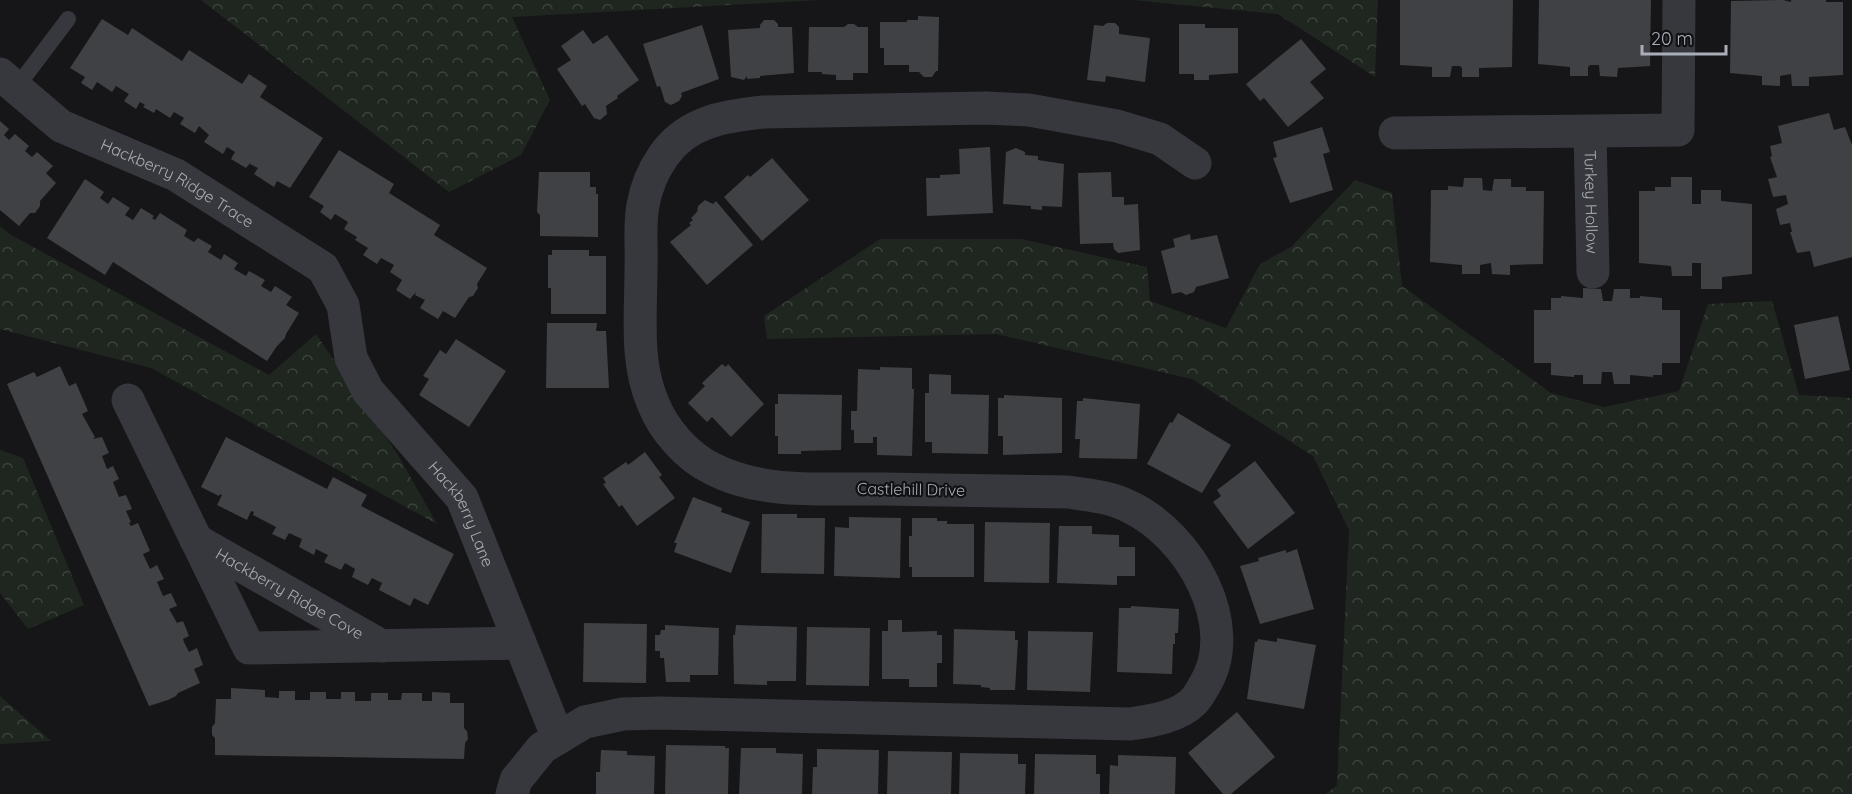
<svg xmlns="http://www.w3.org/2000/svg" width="1852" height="794" font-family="Quicksand,sans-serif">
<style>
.forest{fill:url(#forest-crowns)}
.building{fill:#404145}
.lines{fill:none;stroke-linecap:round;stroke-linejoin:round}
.service{stroke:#37383d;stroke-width:16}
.minor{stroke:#37383d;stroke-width:33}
.labels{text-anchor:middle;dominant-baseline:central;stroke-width:4.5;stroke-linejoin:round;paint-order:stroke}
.street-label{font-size:16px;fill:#a8adb8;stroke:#111113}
</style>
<defs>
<pattern id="forest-crowns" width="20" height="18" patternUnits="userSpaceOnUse" patternTransform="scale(1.5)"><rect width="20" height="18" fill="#1e261f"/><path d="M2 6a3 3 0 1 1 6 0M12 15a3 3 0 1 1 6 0" fill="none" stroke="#3c433d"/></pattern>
</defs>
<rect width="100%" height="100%" fill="#161618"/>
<path class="forest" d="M201 0H819L512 17 550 100 521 155 449 192Z
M1133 0H1378L1375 77 1278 14Z
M1355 180 1392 193 1402 286 1551 393 1604 407 1679 391 1708 304 1772 301 1799 395 1852 398V794H1326L1337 785 1349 530 1313 456 1192 379 996 334 767 339 764 316 880 239H1021L1147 267 1150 301 1226 328 1260 264 1291 247Z
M0 226 11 235 269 375 316 334 398 455 437 524 151 368 0 329Z
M0 450 23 458 84 605 28 629 0 593Z
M0 696 51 741 0 744Z"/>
<path class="building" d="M1400 0H1513L1512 67 1479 68V77H1462V68L1460 66H1452L1450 77H1432V67L1400 65Z
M1539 0H1651L1650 66 1618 68 1617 77 1600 76 1599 65H1590L1588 67V76H1570V67L1538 64Z
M1783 0 1791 2V0H1826V2H1843V75L1809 77V86H1792L1791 74 1780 76V86L1762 85V76L1730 73 1731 1Z
M918 16 939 17 938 71H936L932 77H924L919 72H909V65H884V48H880V22H907V20H918Z
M102 19 128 35 132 28 182 61 189 50 242 84 249 74 267 86 260 97 323 138 290 188 277 181 274 187 254 174 258 168 250 164 251 162 246 168 231 159 235 152 227 147 223 154 204 142 209 135 199 126 195 133 180 124 184 118 174 112 170 118 156 109 154 113 143 107 145 105 140 102 136 109 124 101 129 94 116 86 112 92 97 82 92 90 81 83 85 77 70 68Z
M764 20H774L778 24V27H792L794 73 760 76V78L747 79V76L744 80 731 77 728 30 760 28V25Z
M1107 23H1115L1119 27V34L1150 38 1145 82 1106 76 1105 82 1087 80 1094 25 1103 26Z
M848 24H854L858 27H868V73H853V80H836V75L822 74V72H808L809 27H844Z
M1179 24H1205V28H1238V73L1209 75V80H1194V74H1179Z
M702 25 719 79 681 93 682 96 679 101 671 105 665 102 660 86 657 87 643 44Z
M583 30 593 44 607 35 639 80 617 96 618 98 606 106 607 114 600 120 594 118 585 104 582 106 557 69 571 60 561 46Z
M1301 39 1326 69 1310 82 1324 98 1288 127 1264 98 1260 101 1246 84Z
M1829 113 1834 130 1845 127 1852 145V257L1814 267 1810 251 1797 253 1790 232H1792L1790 223 1780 225 1776 209 1788 204 1786 195 1773 197 1768 179 1777 177 1770 157 1772 156 1770 146 1782 143 1778 126Z
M0 121 9 129 4 135 9 140 15 134 29 146 25 151 32 157 37 152 53 166 46 173 56 183 40 201V206L35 213H30L19 226 0 210Z
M1322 127 1330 152 1323 154 1333 190 1290 203 1273 158 1277 157 1273 142Z
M990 147 993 213 927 216 926 178H940V175L960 174 959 149Z
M1016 148 1025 152V155L1038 156V160L1064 164 1062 207 1042 206V210L1031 209V206L1003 204 1006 152Z
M339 150 394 184 389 193 440 225 434 235 487 268 477 284 478 288 473 296 469 297 455 318 443 311 438 319 420 308 425 300 415 295 416 292 410 299 396 290 402 280 390 272 394 265 381 258 377 264 363 255 368 248 355 240 357 237 344 229 348 222 335 214 331 220 320 212 324 206 309 197Z
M772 158 809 200 762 241 724 197 748 175 750 177Z
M539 172H590V187H596V194H598V237L540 236V215L537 212Z
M1111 172 1112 197H1124V205L1138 204 1140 250 1118 253 1114 249 1113 243 1080 244 1078 173Z
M1671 177H1692V204H1701V190H1721V201L1752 204V274L1722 277V289H1701V263H1692V276H1672L1671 266 1639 263V191H1655V187H1671Z
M1464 178H1482L1483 190 1492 191 1494 179H1511V187H1526V191H1544L1543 264 1510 265V275L1492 274 1491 263 1480 265V274H1462V265L1430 262 1431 190H1448V186L1463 187Z
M85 179 104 192 100 198 108 204 113 197 130 208 125 215 133 220 141 208 154 216 152 218 155 220 160 213 187 230 184 236 194 242 198 238 212 246 208 252 221 260 224 254 238 263 234 269 246 276 249 271 265 280 261 286 271 292 275 286 292 297 286 305 299 313 286 334 285 338 277 346 267 361 113 262 105 275 47 238Z
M705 200 713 204 716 201 753 245 707 285 670 242 691 225 689 223 693 220 691 218 697 212 698 206Z
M1190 234 1191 240 1217 235 1229 278 1196 287 1194 292 1186 295 1181 292 1172 294 1161 251 1175 247 1173 239Z
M552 250H589V256H606V314H551V288H548V255H552Z
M1583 288 1601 289 1603 301H1612L1614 289H1630V298H1640V296L1662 298V310H1680V363H1662V375H1653V377L1630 375V384H1614L1612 372H1602L1601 384H1583V375H1574V377L1551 375V363H1534V310H1551V298H1561V296L1583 298Z
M1838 316 1850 370 1805 379 1794 325Z
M547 323H597L596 331H606L609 388H546Z
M456 339 506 371 469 427 419 395 429 379 423 376 440 350 446 354Z
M722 364 726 367 728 364 764 404 731 437 712 417 707 422 688 403 705 386 702 383Z
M60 366 69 386 76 383 88 411 82 414 95 437 93 439 102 437 109 453 102 456 107 469 113 466 119 479 113 482 119 497 126 495 132 509 126 511 131 522 129 523 131 526 138 523 150 551 143 554 150 569 157 565 164 579 157 582 163 596 171 593 177 606 169 609 177 623 183 621 189 636 183 639 184 642 189 652 197 648 203 665 194 669 200 683 178 693 176 696 168 700 149 706 7 384 34 372 37 377Z
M880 367 912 368V389H914L912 456 877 455V437H873V443H854V430H851V411H857L858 369 880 370Z
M929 374 951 375V394L989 395 988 454 932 453V442H925V393H929Z
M778 394 842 395 841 450 801 451V454H778V436H775V404H778Z
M1004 395 1062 398V453L1003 455V436H998V398H1004Z
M1083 398 1140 404 1137 459 1079 458 1080 439H1075L1077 401H1083Z
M1178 413 1231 445 1202 493 1147 464 1170 422 1172 423Z
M226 437 327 489 333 477 367 495 361 506 454 554 428 605 414 598 410 606 379 590 382 583 372 578 368 585 352 577 355 569 345 563 341 570 324 562 328 555 316 549 314 555 299 547 302 539 289 533 285 540 272 534 276 527 253 515 254 512 251 511 247 520 217 505 222 495 220 494 219 496 201 487Z
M645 452 662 475 659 477 675 498 637 526 622 505 619 507 603 484 606 483 603 478 626 462 628 465Z
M1255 461 1295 513 1248 549 1213 502 1221 496 1217 490Z
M693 497 722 508 721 512 750 522 731 573 674 552 677 543H674Z
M762 514H797V518H825L824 574 761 573Z
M849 517 901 518 900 578 834 576 835 527 849 528Z
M912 518H937V521H947V524H974V577H912V567H909V536H912Z
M985 522 1050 523 1049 583 984 582Z
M1059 526H1092V534L1119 535V547H1135V576H1117V585L1057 583Z
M1297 549 1314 609 1260 624 1240 566 1259 561 1258 558 1286 550V553Z
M1131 606 1179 609 1178 633H1175V644H1173L1172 674 1117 672 1119 608H1131Z
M888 620H902V632L937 631V635H942V663H937V687H909V679H882V631H888Z
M584 623 647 624 646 683 583 682Z
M665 625 719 628 718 675H690V682H666L664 658H660V651H655V635H660L661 630H665Z
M736 625 797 627 796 681H767V685L734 684 733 635H735Z
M807 627 870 628 869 686 806 685Z
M954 629 1015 631V640H1018L1015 690H990V688L981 687V685L953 684Z
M1028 631 1093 632 1090 692 1027 690Z
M1277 638 1316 645 1304 709 1247 699 1255 642H1257L1258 639 1277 642Z
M231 688 265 690V697L279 698V691H295V700H310V692H326V699H341V692H355V701H371V693H388V700H401L402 693H422V701H432V692L450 693V703H464V728L467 731 468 739 465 743 464 759 215 755V738L212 735V727L215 723 216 699H231Z
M1237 712 1275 757 1231 794H1223L1188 753Z
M666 745 725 746V748H729L728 794H665Z
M741 748H776V753L803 754 802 794H739Z
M817 749 879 750 878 794H812L813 767H817Z
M601 750 627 751V755L655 756 654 794H596V772H600Z
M888 751 952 752 951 794H887Z
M960 753 1018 754V764H1026L1025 794H959Z
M1035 754 1096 755V774H1100V794H1034Z
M1118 755 1176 757 1175 794H1109L1110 765 1118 766Z"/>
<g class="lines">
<path class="service" d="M16 88 68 19"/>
<g class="minor">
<path id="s1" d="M0 74 61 126 176 175 323 268 343 305 351 358 368 391 462 498 558 738"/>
<path id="s2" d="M1590 132 1593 272"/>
<path d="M1395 133 1678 130 1679 0"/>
<path d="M128 400 249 648 520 643"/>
<path id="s3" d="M196 540 382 646"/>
<path d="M512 794 516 780 542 748 585 722 623 714 660 713 1130 724C1151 721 1179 717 1194 701 1198 697 1201 691 1204 686 1242 625 1189 535 1130 507 1111 497 1089 495 1068 492 1006 491 944 490 882 489 827 488 763 495 713 469 687 457 663 429 653 403 635 362 641 313 641 269 642 248 639 225 643 205 646 188 654 169 664 155 688 121 726 116 764 112L986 108 1029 110 1117 126 1160 139 1195 163"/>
</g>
</g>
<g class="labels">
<g class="street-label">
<text stroke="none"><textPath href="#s1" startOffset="210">Hackberry Ridge Trace</textPath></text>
<text stroke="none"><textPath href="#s2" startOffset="70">Turkey Hollow</textPath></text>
<text transform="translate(911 489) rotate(1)">Castlehill Drive</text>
<text stroke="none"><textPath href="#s1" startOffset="668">Hackberry Lane</textPath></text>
<text stroke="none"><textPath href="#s3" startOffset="108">Hackberry Ridge Cove</textPath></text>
</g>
</g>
<path d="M1642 45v9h84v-9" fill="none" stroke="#a8adb8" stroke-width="3"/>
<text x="1651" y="45" font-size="18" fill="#a8adb8" stroke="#111113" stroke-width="4.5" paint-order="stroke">20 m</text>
</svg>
